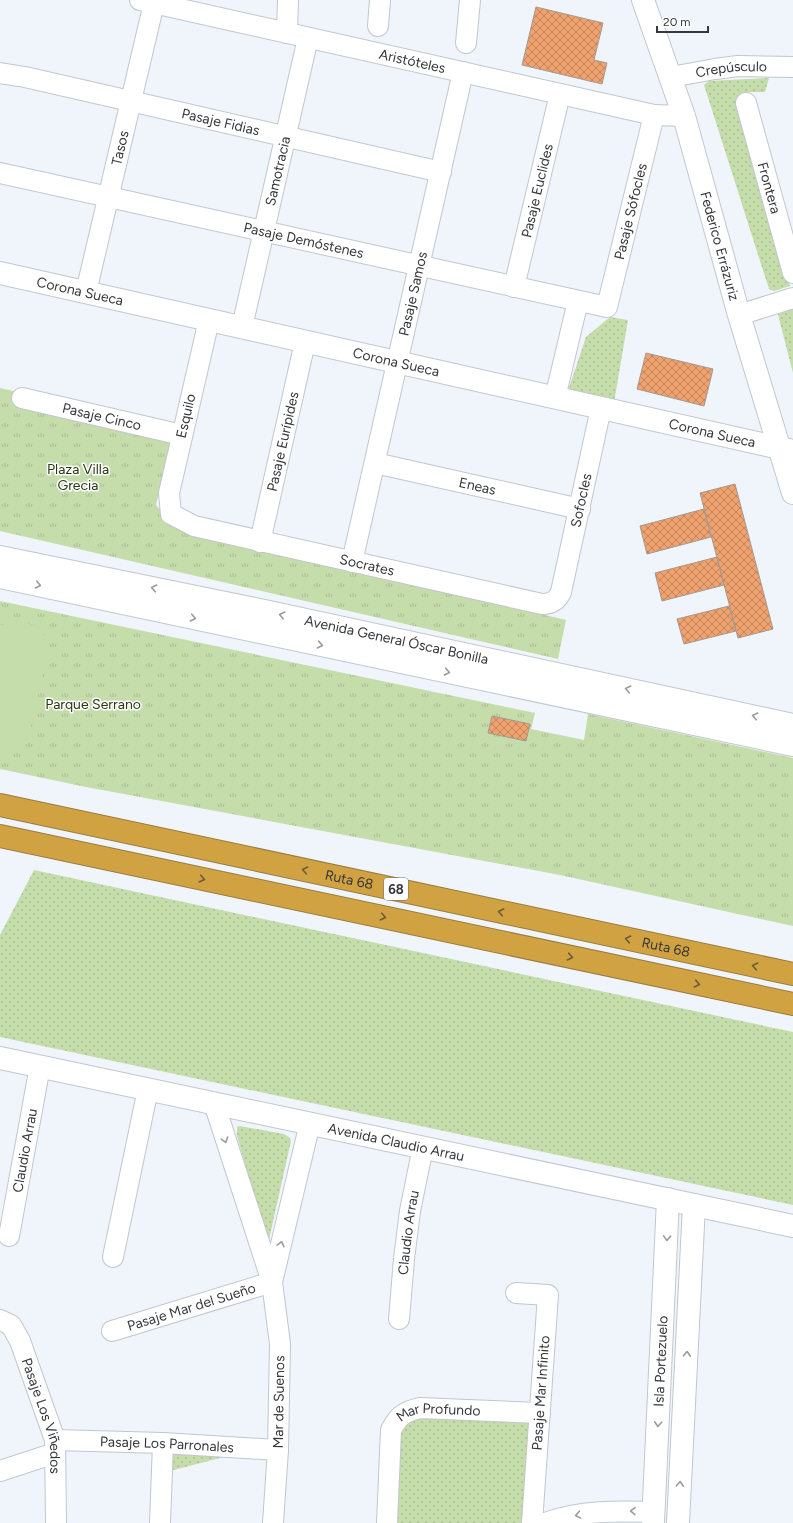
<svg xmlns="http://www.w3.org/2000/svg" width="793" height="1523" font-family="Figtree,sans-serif">
<style>
.grass{fill:url(#grass-dots)}
.park{fill:url(#park-tufts)}
.garden{fill:#c5dcab}
.building{fill:url(#building-cross-hatch);stroke:#a19a95}
.lines{fill:none;stroke-linecap:round;stroke-linejoin:round}
.minor-casing{stroke:#c1c7ce;stroke-width:22}
.tertiary-casing{stroke:#c1c7ce;stroke-width:24}
.secondary-casing{stroke:#c1c7ce;stroke-width:24}
.motorway-casing{stroke:#9a7d3f;stroke-width:24}
.minor{stroke:#fff;stroke-width:20}
.tertiary{stroke:#fff;stroke-width:22}
.secondary{stroke:#fff;stroke-width:22}
.motorway{stroke:#d1a241;stroke-width:22}
.oneway{stroke:#9a9b9c}
.oneway2{stroke:#6c5c3c}
.labels{text-anchor:middle;dominant-baseline:central;stroke-width:3;stroke-linejoin:round;paint-order:stroke}
.shield{fill:#fff;stroke:#727375;stroke-width:1}
.shield-label{font-size:13px;font-weight:bold;fill:#35373a}
.street-label{font-size:14px;fill:#35373a;stroke:#fff}
.park-label{font-size:14px;fill:#283614;stroke:#fff}
</style>
<defs>
<pattern id="grass-dots" width="8" height="8" patternUnits="userSpaceOnUse"><rect width="8" height="8" fill="#c5dcab"/><path d="M2 2h.1M6 6h.1" fill="none" stroke="#aabd94" stroke-width="1.8" stroke-linecap="round"/></pattern>
<pattern id="park-tufts" width="24" height="20" patternUnits="userSpaceOnUse"><rect width="24" height="20" fill="#c5dcab"/><path d="M3 7l-1-3M5 7V3M7 7l1-3M15 17l-1-3M17 17v-4M19 17l1-3" fill="none" stroke="#aabd94"/></pattern>
<pattern id="building-cross-hatch" width="8" height="8" patternUnits="userSpaceOnUse"><rect width="8" height="8" fill="#efa16e"/><path d="M0 0l8 8M0 8l8-8" fill="none" stroke="#c2845b"/></pattern>
</defs>
<rect width="100%" height="100%" fill="#f0f5fc"/>
<path class="grass" d="M769 78 765 92H747L741 97 790 286 774 291 769 289 704 85 709 81Z
M793 306V373L777 311Z
M610 317 628 320 614 403 568 391 586 337Z
M34 870 793 1032V1205L0 1037V935Z
M240 1126 284 1134 290 1138 291 1141 268 1244 237 1136V1127Z
M540 1413 532 1523H387L397 1419Z
M163 1443 255 1449 162 1473Z"/>
<path class="park" d="M0 388 174 428 156 505 176 528 566 620 558 659 0 531Z
M0 601 535 713 531 729 584 740 588 714 793 758V926L560 875 86 787 0 769Z"/>
<path class="garden" d="M16 621C38 624 47 630 48 653L29 734C21 741 11 750 0 747V626L7 622Z"/>
<path class="building" d="M536 7 603 23 594 60 607 63 602 84 522 65Z
M646 353 713 369 704 406 637 389Z
M735 484 773 629 738 638 700 493Z
M704 509 711 537 647 554 640 526Z
M717 557 724 585 662 601 655 573Z
M729 606 736 631 684 644 677 619Z
M492 716 530 724 526 741 488 733Z"/>
<g class="lines">
<defs>
<g id="minor">
<path id="s1" d="M140 0 654 115 684 116"/>
<path d="M378 26 380 0"/>
<path d="M287 33 288 0"/>
<path d="M466 43 470 0"/>
<path id="s2" d="M0 73 25 77 441 172"/>
<path id="s3" d="M671 77 715 69 738 66 793 67"/>
<path id="s4" d="M746 103 793 273"/>
<path id="s5" d="M0 173 607 307 654 115"/>
<path id="s6" d="M514 287 560 94"/>
<path id="s7" d="M86 292 154 3"/>
<path d="M739 315 793 298"/>
<path id="s8" d="M209 320 169 493 171 514 194 526 542 604C551 604 557 601 561 592L601 408"/>
<path id="s9" d="M242 327 308 38"/>
<path id="s10" d="M22 398 182 435"/>
<path d="M555 398 578 301"/>
<path id="s11" d="M375 463 580 509"/>
<path id="s12" d="M260 542 305 342"/>
<path id="s13" d="M352 562 463 72"/>
<path d="M214 1103 272 1282 280 1344 278 1450 273 1523"/>
<path id="s14" d="M9 1236 40 1066"/>
<path d="M113 1257 148 1089"/>
<path d="M272 1282 310 1123"/>
<path d="M516 1293 548 1295 532 1523"/>
<path id="s15" d="M399 1319 404 1259 410 1211 423 1147"/>
<path id="s16" d="M0 1320 11 1325 20 1341 55 1440 56 1523"/>
<path id="s17" d="M112 1331 272 1282"/>
<path id="s18" d="M55 1440 163 1443 278 1450"/>
<path d="M0 1471 55 1453"/>
<path d="M160 1523 163 1443"/>
<path id="s19" d="M387 1523 391 1430C399 1415 404 1412 420 1408L540 1413"/>
<path d="M545 1523C581 1510 617 1511 654 1512"/>
</g>
<g id="tertiary">
<path id="s20" d="M643 0 684 116 739 315 793 493"/>
<path id="s21" d="M0 273 793 451"/>
<path id="s22" d="M0 1058 793 1226"/>
<path id="s23" d="M653 1523 668 1199"/>
<path d="M678 1523 694 1205"/>
</g>
<g id="secondary">
<path id="s24" d="M0 557 250 608 793 725"/>
<path d="M0 577 793 745"/>
</g>
<g id="motorway">
<path id="s25" d="M0 805 793 974"/>
<path d="M0 836 793 1004"/>
</g>
</defs>
<use href="#minor" class="minor-casing"/>
<use href="#tertiary" class="tertiary-casing"/>
<use href="#secondary" class="secondary-casing"/>
<use href="#motorway" class="motorway-casing"/>
<use href="#minor" class="minor"/>
<use href="#tertiary" class="tertiary"/>
<use href="#secondary" class="secondary"/>
<use href="#motorway" class="motorway"/>
</g>
<defs><path id="oneway-chevron" d="M-2-3.5L2.5 0L-2 3.5" fill="none" stroke-width="1.6" stroke-linecap="round" stroke-linejoin="round"/></defs>
<g class="oneway">
<use href="#oneway-chevron" transform="translate(38 585) rotate(12)"/>
<use href="#oneway-chevron" transform="translate(154 588) rotate(-168)"/>
<use href="#oneway-chevron" transform="translate(282 615) rotate(-167)"/>
<use href="#oneway-chevron" transform="translate(193 618) rotate(12)"/>
<use href="#oneway-chevron" transform="translate(320 645) rotate(12)"/>
<use href="#oneway-chevron" transform="translate(447 672) rotate(12)"/>
<use href="#oneway-chevron" transform="translate(628 689) rotate(-168)"/>
<use href="#oneway-chevron" transform="translate(755 716) rotate(-168)"/>
<use href="#oneway-chevron" transform="translate(225 1140) rotate(72)"/>
<use href="#oneway-chevron" transform="translate(667 1238) rotate(92)"/>
<use href="#oneway-chevron" transform="translate(281 1244) rotate(-76)"/>
<use href="#oneway-chevron" transform="translate(687 1354) rotate(-87)"/>
<use href="#oneway-chevron" transform="translate(658 1424) rotate(93)"/>
<use href="#oneway-chevron" transform="translate(680 1484) rotate(-87)"/>
<use href="#oneway-chevron" transform="translate(633 1511) rotate(-178)"/>
<use href="#oneway-chevron" transform="translate(578 1515) rotate(170)"/>
</g>
<g class="oneway2">
<use href="#oneway-chevron" transform="translate(305 870) rotate(-168)"/>
<use href="#oneway-chevron" transform="translate(202 879) rotate(12)"/>
<use href="#oneway-chevron" transform="translate(501 912) rotate(-168)"/>
<use href="#oneway-chevron" transform="translate(383 917) rotate(12)"/>
<use href="#oneway-chevron" transform="translate(628 939) rotate(-168)"/>
<use href="#oneway-chevron" transform="translate(570 957) rotate(12)"/>
<use href="#oneway-chevron" transform="translate(755 966) rotate(-168)"/>
<use href="#oneway-chevron" transform="translate(697 984) rotate(12)"/>
</g>
<g class="labels">
<rect class="shield" x="384" y="878" width="24" height="22" rx="3"/>
<g class="shield-label">
<text x="396" y="889">68</text>
</g>
<g class="street-label">
<text stroke="none"><textPath href="#s1" startOffset="279">Aristóteles</textPath></text>
<text stroke="none"><textPath href="#s3" startOffset="61">Crepúsculo</textPath></text>
<text stroke="none"><textPath href="#s2" startOffset="226">Pasaje Fidias</textPath></text>
<text stroke="none"><textPath href="#s7" startOffset="148">Tasos</textPath></text>
<text stroke="none"><textPath href="#s9" startOffset="160">Samotracia</textPath></text>
<text stroke="none"><textPath href="#s4" startOffset="88">Frontera</textPath></text>
<text stroke="none"><textPath href="#s6" startOffset="99">Pasaje Euclides</textPath></text>
<text stroke="none"><textPath href="#s5" startOffset="720">Pasaje Sófocles</textPath></text>
<text stroke="none"><textPath href="#s5" startOffset="311">Pasaje Demóstenes</textPath></text>
<text stroke="none"><textPath href="#s20" startOffset="258">Federico Errázuriz</textPath></text>
<text stroke="none"><textPath href="#s21" startOffset="82">Corona Sueca</textPath></text>
<text stroke="none"><textPath href="#s13" startOffset="275">Pasaje Samos</textPath></text>
<text stroke="none"><textPath href="#s21" startOffset="406">Corona Sueca</textPath></text>
<text transform="translate(186 416) rotate(-77)">Esquilo</text>
<text stroke="none"><textPath href="#s10" startOffset="82">Pasaje Cinco</textPath></text>
<text stroke="none"><textPath href="#s21" startOffset="730">Corona Sueca</textPath></text>
<text stroke="none"><textPath href="#s12" startOffset="103">Pasaje Eurípides</textPath></text>
<text stroke="none"><textPath href="#s11" startOffset="105">Eneas</textPath></text>
<text stroke="none"><textPath href="#s8" startOffset="699">Sofocles</textPath></text>
<text stroke="none"><textPath href="#s8" startOffset="402">Socrates</textPath></text>
<text stroke="none"><textPath href="#s24" startOffset="405">Avenida General Óscar Bonilla</textPath></text>
<text stroke="none"><textPath href="#s25" startOffset="357">Ruta 68</textPath></text>
<text stroke="none"><textPath href="#s25" startOffset="681">Ruta 68</textPath></text>
<text stroke="none"><textPath href="#s22" startOffset="405">Avenida Claudio Arrau</textPath></text>
<text stroke="none"><textPath href="#s14" startOffset="87">Claudio Arrau</textPath></text>
<text stroke="none"><textPath href="#s15" startOffset="87">Claudio Arrau</textPath></text>
<text stroke="none"><textPath href="#s17" startOffset="83">Pasaje Mar del Sueño</textPath></text>
<text stroke="none"><textPath href="#s23" startOffset="162">Isla Portezuelo</textPath></text>
<text transform="translate(541 1393) rotate(-86)">Pasaje Mar Infinito</text>
<text transform="translate(279 1402) rotate(-89)">Mar de Suenos</text>
<text stroke="none"><textPath href="#s16" startOffset="109">Pasaje Los Viñedos</textPath></text>
<text stroke="none"><textPath href="#s19" startOffset="149">Mar Profundo</textPath></text>
<text stroke="none"><textPath href="#s18" startOffset="112">Pasaje Los Parronales</textPath></text>
</g>
<g class="park-label">
<text x="78" y="469">Plaza Villa<tspan x="78" dy="16">Grecia</tspan></text>
<text x="93" y="704">Parque Serrano</text>
</g>
</g>
<path d="M657 26v6h51v-6" fill="none" stroke="#35373a" stroke-width="2"/>
<text x="663" y="26" font-size="12" fill="#35373a" stroke="#ffffff" stroke-width="3" paint-order="stroke">20 m</text>
</svg>
